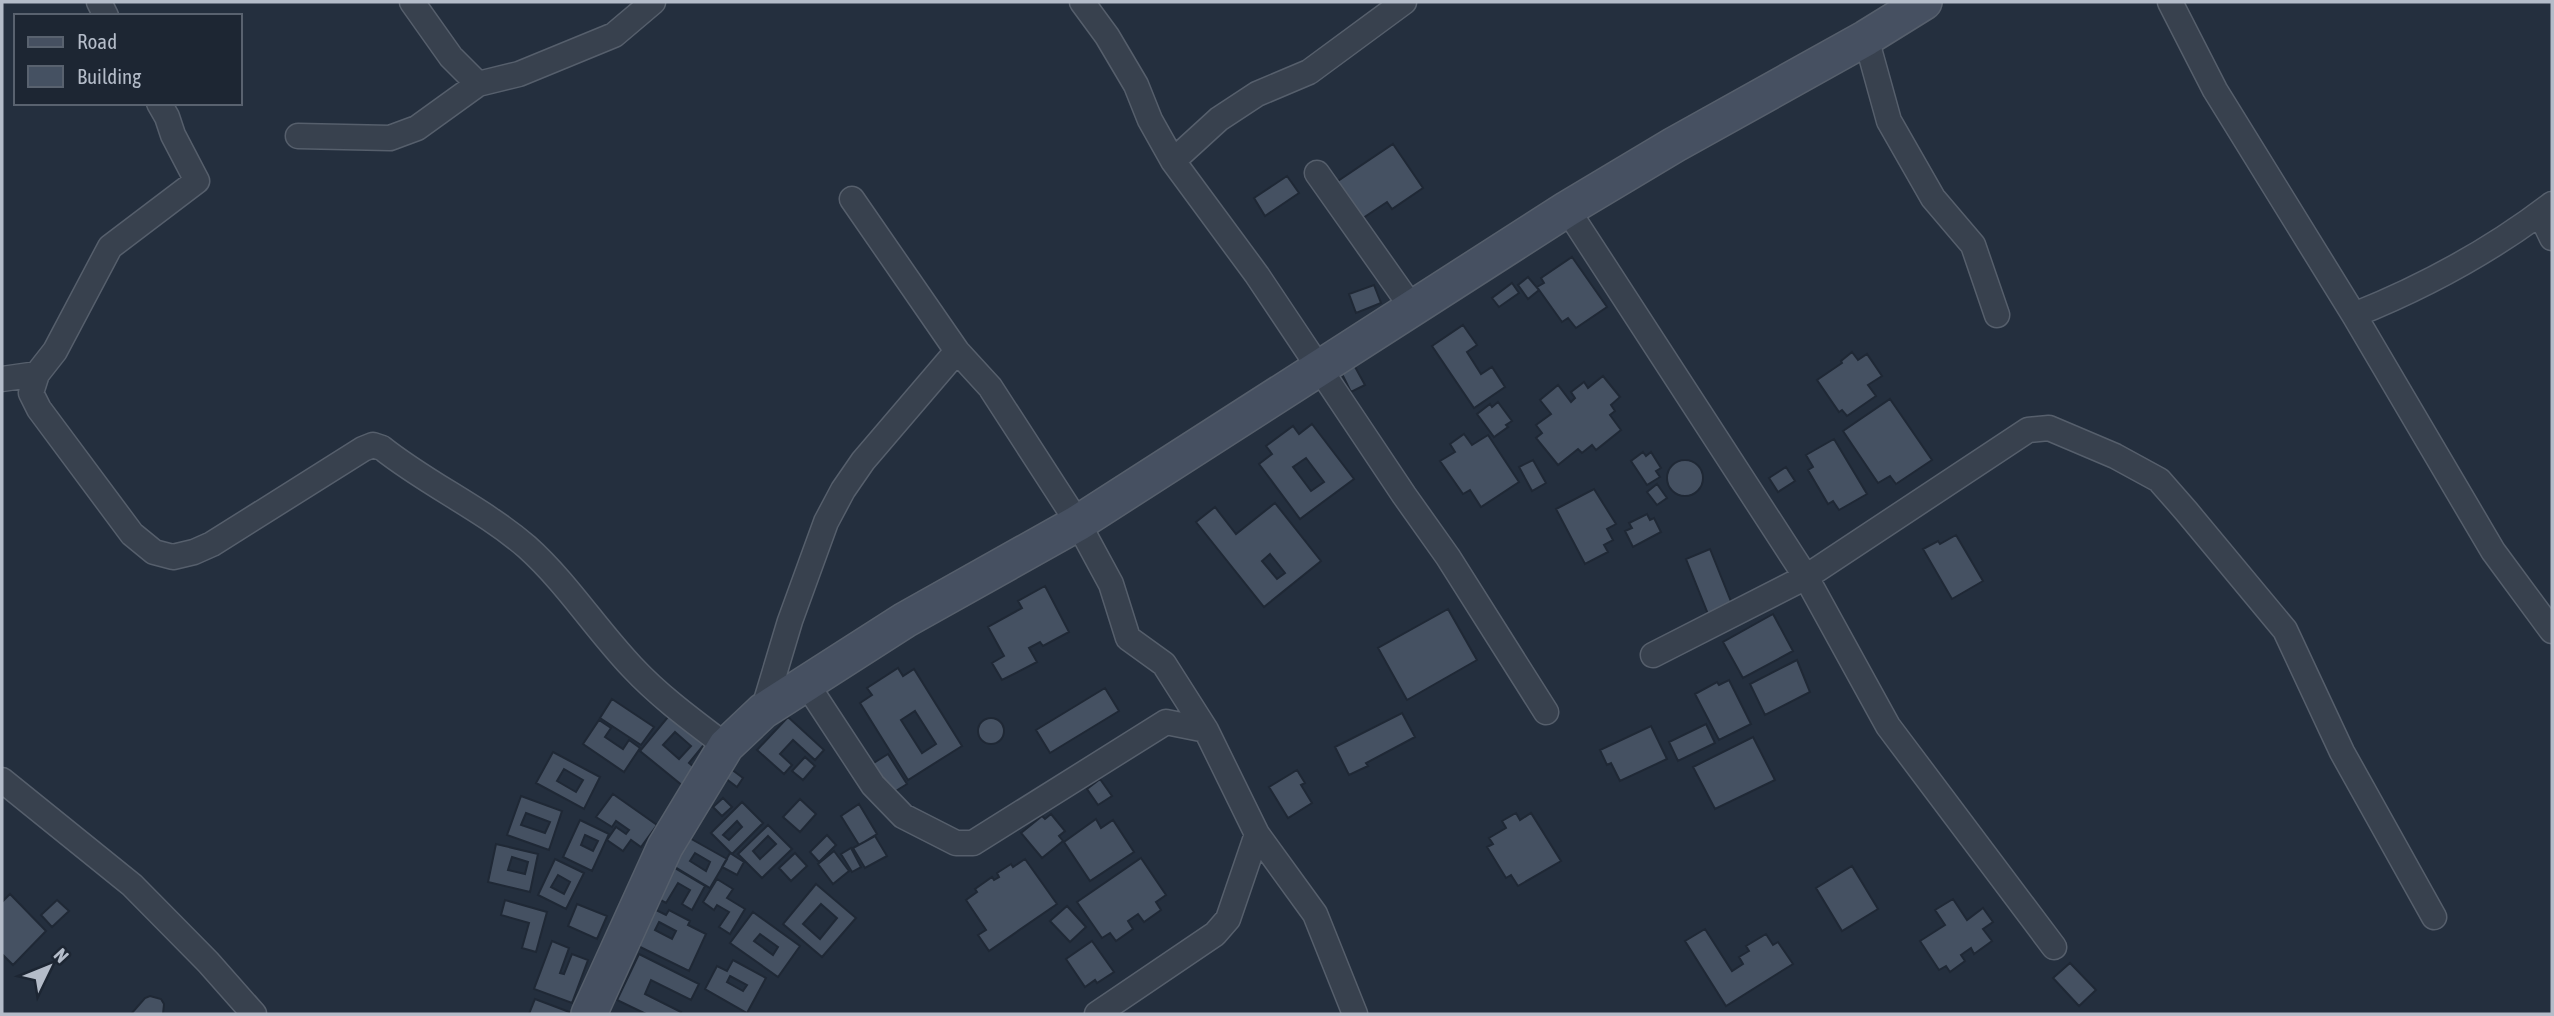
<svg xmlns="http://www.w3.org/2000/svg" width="2554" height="1016" font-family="'Asap Condensed',sans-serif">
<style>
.building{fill:#455162;stroke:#1f2835;stroke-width:2;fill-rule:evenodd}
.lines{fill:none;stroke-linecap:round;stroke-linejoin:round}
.street-casing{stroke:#565f6c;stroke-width:27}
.secondary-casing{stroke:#565f6c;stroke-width:38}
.street{stroke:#38414e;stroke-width:24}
.secondary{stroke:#465061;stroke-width:35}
</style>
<rect width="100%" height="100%" fill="#242f3e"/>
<path class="building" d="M1393 144 1423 188 1392 209 1387 202 1360 220 1335 183Z
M1287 176 1299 193 1265 216 1254 198Z
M1572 257 1607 307 1576 328 1568 318 1562 322 1537 287 1544 283 1541 278Z
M1528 277 1539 290 1528 299 1518 285Z
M1512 283 1519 293 1499 307 1492 298Z
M1374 285 1381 303 1356 313 1349 294Z
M1463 325 1477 345 1467 352 1481 374 1492 367 1505 387 1474 408 1432 346Z
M1852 352 1858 360 1867 354 1882 376 1868 385 1876 396 1847 416 1842 410 1839 412 1817 380 1842 363 1841 361Z
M1354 365 1365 385 1351 392 1341 372Z
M1603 376 1620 397 1611 405 1615 411 1610 415 1621 430 1596 450 1592 445 1582 453 1578 449 1558 465 1536 438 1542 433 1536 425 1551 414 1540 400 1558 385 1571 402 1575 398 1571 392 1584 382 1588 388Z
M1890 399 1932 460 1896 484 1890 476 1878 483 1843 431Z
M1498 402 1512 421 1506 425 1508 427 1494 437 1477 414 1490 404 1492 407Z
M1312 424 1354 479 1300 519 1259 464 1272 454 1266 446 1293 426 1299 434ZM1306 458 1324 482 1311 491 1293 467Z
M1464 434 1472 445 1488 435 1519 482 1481 507 1470 490 1463 494 1440 461 1455 452 1450 444Z
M1834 439 1867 494 1839 510 1833 501 1828 504 1808 470 1813 467 1806 455Z
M1643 452 1646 456 1651 452 1661 468 1656 471 1660 477 1647 485 1631 461Z
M1667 478a18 18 0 1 1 36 0a18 18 0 1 1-36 0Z
M1533 460 1546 483 1532 491 1519 467Z
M1786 467 1795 481 1778 492 1769 478Z
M1657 484 1667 498 1657 505 1647 492Z
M1594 489 1616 524 1607 529 1613 540 1604 545 1608 552 1585 564 1556 509Z
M1275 503 1321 561 1264 607 1196 522 1215 507 1236 534ZM1270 554 1285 573 1277 579 1262 561Z
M1647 514 1650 520 1654 518 1661 532 1633 547 1625 531 1632 528 1629 523Z
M1956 535 1983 581 1952 599 1923 549 1938 541 1940 544Z
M1710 549 1732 604 1708 614 1686 559Z
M1045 586 1069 632 1043 646 1040 642 1029 648 1037 662 1002 680 992 663 1004 656 988 627 1022 608 1018 601Z
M1448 609 1477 660 1407 700 1378 648Z
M1773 614 1793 651 1743 678 1723 642Z
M1797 660 1810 692 1765 715 1750 684Z
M898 668 903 676 914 669 962 746 908 780 860 703 872 695 867 688ZM915 711 936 744 922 753 901 720Z
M1729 680 1751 724 1719 740 1695 694 1717 682 1719 685Z
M1105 688 1119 711 1050 753 1036 730Z
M612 699 654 727 641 745 600 718Z
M672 712 707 741 689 763 696 769 683 786 640 751ZM675 732 691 746 679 759 663 745Z
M1402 713 1415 737 1366 763 1368 766 1349 775 1335 747Z
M788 717 824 750 815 760 793 740 780 754 792 765 784 774 757 750Z
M978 731a13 13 0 1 1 26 0a13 13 0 1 1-26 0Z
M599 720 611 728 605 737 623 749 629 740 640 748 624 772 583 744Z
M1706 724 1715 743 1678 761 1669 742Z
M1651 726 1667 759 1620 781 1611 763 1607 765 1600 750Z
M1753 737 1775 780 1715 809 1693 767Z
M553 752 600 777 584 809 536 783ZM564 769 583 780 576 792 557 781Z
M888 754 907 784 891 794 872 764Z
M805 757 815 766 803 780 792 771Z
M731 769 743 778 737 787 725 778Z
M1297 770 1305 783 1301 785 1312 803 1288 818 1269 787Z
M1100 779 1112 796 1098 805 1087 789Z
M613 794 657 825 641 847 631 840 623 851 607 840 616 827 626 834 629 830 616 821 612 827 596 817Z
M521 796 562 811 549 850 507 835ZM526 813 550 822 545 833 521 825Z
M723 798 732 807 722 816 713 807Z
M800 799 816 814 800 832 783 817Z
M742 802 763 823 732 854 711 833ZM737 821 742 827 729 840 723 835Z
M859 804 877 834 859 845 841 816Z
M1516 813 1520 820 1531 813 1561 861 1518 886 1511 875 1506 878 1487 847 1493 844 1489 838 1506 828 1502 821Z
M1051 814 1065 831 1059 836 1063 841 1042 858 1021 833 1042 816 1045 819Z
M1096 819 1101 828 1113 820 1134 852 1090 881 1064 842Z
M580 820 609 834 592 871 563 857ZM585 835 598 841 593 851 581 845Z
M768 825 792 849 762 878 738 854ZM768 836 776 844 760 859 753 851Z
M827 835 836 845 819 862 810 852Z
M686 836 727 859 710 888 670 864ZM695 853 710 862 706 871 690 861Z
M875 836 887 856 865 868 853 848Z
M496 844 538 854 530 892 488 882ZM512 857 528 862 525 874 508 870Z
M851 848 861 867 852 872 841 854Z
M834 851 849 871 833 884 818 864Z
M730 853 744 862 737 875 722 867Z
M795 853 807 866 791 881 779 868Z
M1141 858 1166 895 1156 902 1161 910 1144 922 1138 914 1128 921 1133 929 1116 941 1110 933 1102 938 1077 902Z
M555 859 584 873 566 909 538 895ZM558 875 570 882 564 894 551 887Z
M1025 859 1057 904 989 951 978 935 986 930 966 900 977 892 975 889 992 877 994 880 999 877 997 873 1011 864 1013 867Z
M1852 866 1878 909 1842 931 1816 888Z
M673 867 705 886 692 910 682 904 690 890 678 883 666 903 655 897Z
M717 879 733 889 727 898 745 909 730 934 719 927 729 912 717 905 714 910 703 902Z
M816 884 856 918 822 957 783 924ZM821 904 837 918 820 939 803 924Z
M10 894 46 931 13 965 2 954V902Z
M1953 899 1967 920 1983 908 1993 922 1983 929 1992 941 1974 954 1971 948 1961 955 1965 961 1950 972 1946 966 1939 970 1920 941 1945 925 1935 910Z
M57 900 69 911 52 927 41 915Z
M505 900 547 912 536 952 522 948 529 923 501 915Z
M577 904 607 916 597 939 568 926Z
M1067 906 1086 927 1070 942 1050 921Z
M652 908 666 915 669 910 690 921 688 925 706 934 689 971 634 944ZM659 922 676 931 672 939 655 930Z
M753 912 800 946 778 977 730 943ZM760 934 778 947 773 955 754 941Z
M1705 929 1732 971 1743 964 1739 957 1749 951 1746 946 1766 934 1773 945 1778 942 1793 964 1726 1006 1685 941Z
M552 941 569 948 560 973 564 974 572 954 588 960 572 1003 534 989Z
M1092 941 1114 972 1097 983 1095 980 1085 987 1066 959Z
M639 954 699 984 691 1000 651 980 645 994 681 1012 680 1014H646L617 1000Z
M733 960 766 978 747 1013 705 989 717 966 727 971ZM730 976 747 985 743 991 727 982Z
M2070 963 2096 990 2079 1006 2053 978Z
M150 996 161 999 164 1004 163 1014H131L145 998Z
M535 999 572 1013 571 1014H529Z"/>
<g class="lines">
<defs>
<path id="street" d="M99 2 106 16
M412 2 451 57 478 84
M1082 2 1107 36 1136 85 1150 120 1173 161 1257 275 1404 495 1448 557 1546 712
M2170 2 2215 90 2354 315 2493 551 2552 631
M1866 38 1889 121 1933 198 1973 245 1997 315
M159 103 167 117 173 135 197 181 110 247 55 351 37 374 31 393 39 409 132 534 154 552 173 557 194 552 212 544 363 449 373 445 382 448C427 484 483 509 527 547 567 583 595 628 632 667 660 697 693 721 726 746
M298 136 390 138 417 128 478 84 519 74 614 35 653 2
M1173 161 1219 119 1257 94 1309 72 1404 2
M1317 173 1413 309
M852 199 957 351 990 387 1078 523 1111 584 1128 638 1164 664 1206 730 1257 834 1315 914 1355 1014
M1567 209 1806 577 1888 726 2054 947
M2540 213 2552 238
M2354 315C2424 287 2492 250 2552 204
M2 379 37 374
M1653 655 1806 577 2028 430 2049 428 2115 456 2159 480 2187 512 2285 630 2342 752 2434 917
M806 683 873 785 903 816 956 843H973L1166 722 1206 730
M763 711 790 621 826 522 843 490 863 461 957 351
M2 780 132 885 208 962 254 1014
M1097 1014 1215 934 1228 919 1257 834"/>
<path id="secondary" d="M589 1014 665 847 726 746 763 711 905 620 1078 523 1567 209 1674 145 1866 38 1924 2"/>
</defs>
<use href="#street" class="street-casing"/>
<use href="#secondary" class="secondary-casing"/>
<use href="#street" class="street"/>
<use href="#secondary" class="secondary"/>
</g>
<rect width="2554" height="1016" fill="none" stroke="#b4bcc9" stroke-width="7"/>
<rect x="14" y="14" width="228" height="91" fill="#1d2633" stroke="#59626f" stroke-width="2"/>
<rect x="28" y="37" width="35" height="10" fill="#465061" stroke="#59626f" stroke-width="2"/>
<text x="77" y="49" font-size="21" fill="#b4bcc9">Road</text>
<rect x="28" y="66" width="35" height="21" fill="#455162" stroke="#59626f" stroke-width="2"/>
<text x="77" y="84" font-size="21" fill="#b4bcc9">Building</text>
<g transform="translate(49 967) rotate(47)" stroke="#1d2633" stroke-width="5" paint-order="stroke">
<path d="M0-5L12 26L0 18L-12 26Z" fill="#b4bcc9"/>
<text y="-10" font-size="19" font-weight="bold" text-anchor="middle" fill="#b4bcc9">N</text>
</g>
</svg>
